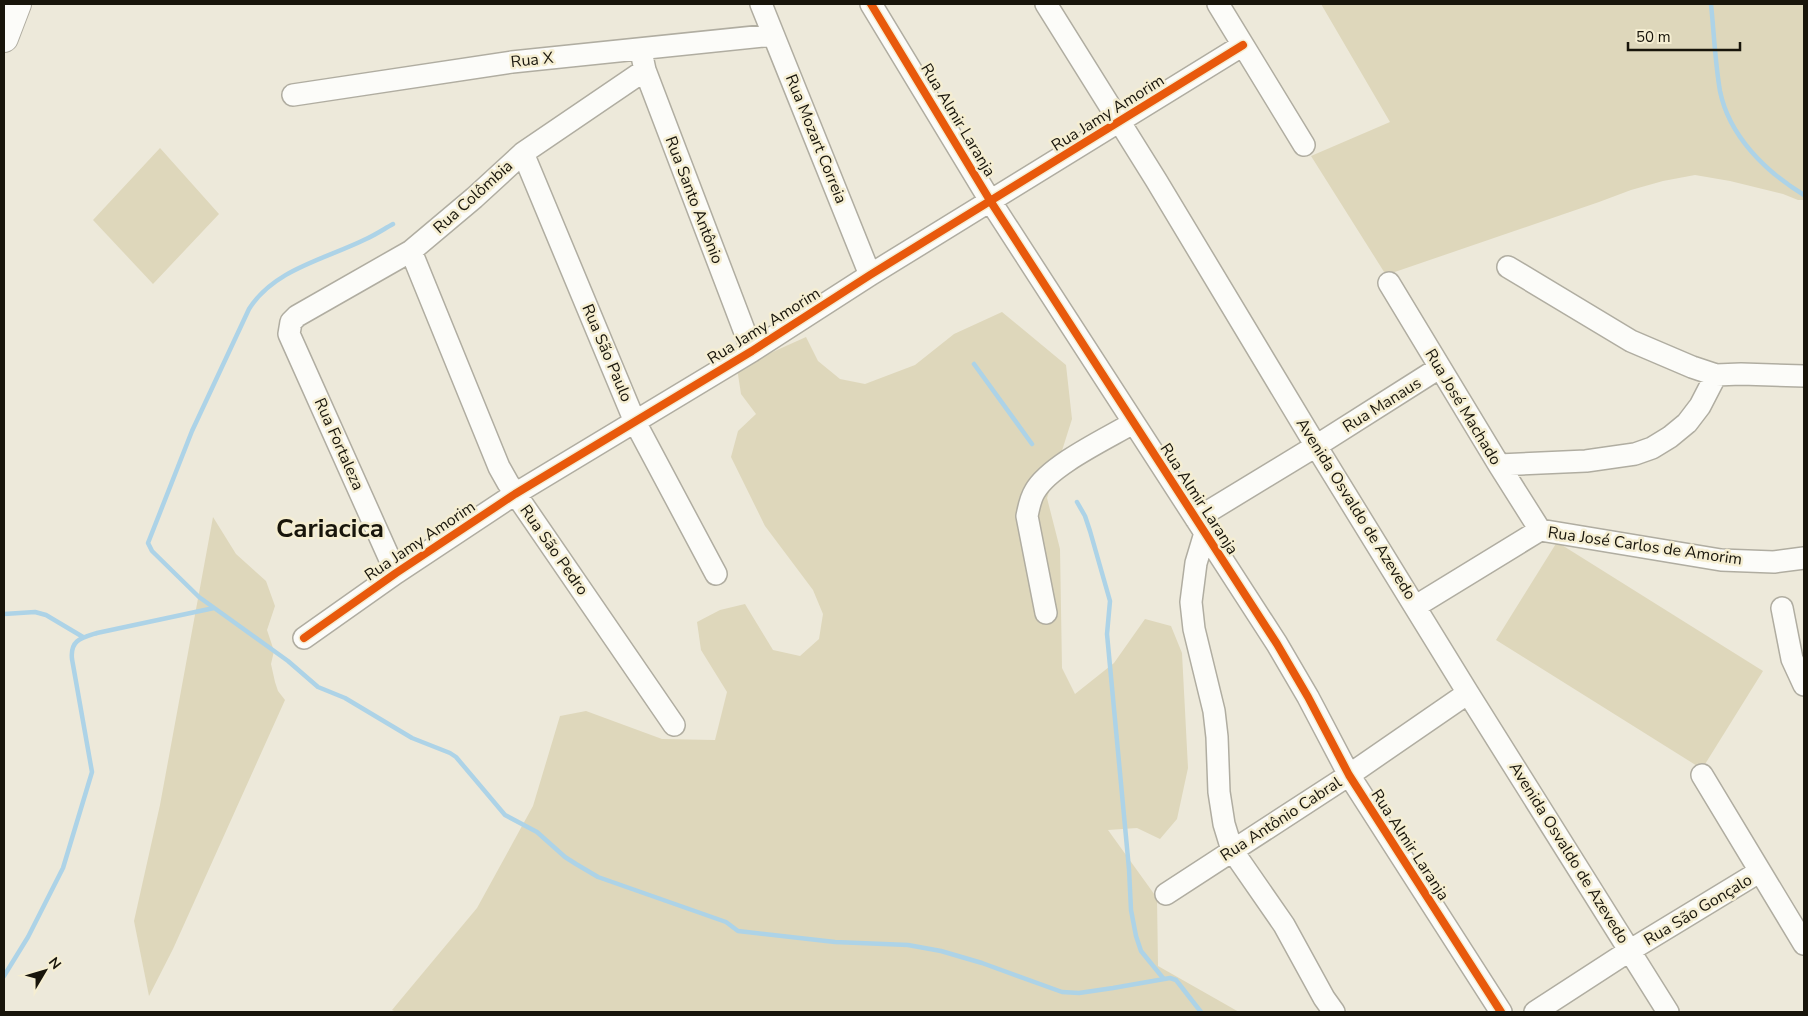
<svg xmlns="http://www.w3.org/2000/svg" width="1808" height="1016" font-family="'Nunito Sans',sans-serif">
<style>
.green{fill:#ded7bb}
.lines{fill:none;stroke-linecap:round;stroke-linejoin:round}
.stream{stroke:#add3e7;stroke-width:4.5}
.minor-casing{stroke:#b0ada1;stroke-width:24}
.major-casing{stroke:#b0ada1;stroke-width:30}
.minor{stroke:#fcfcf9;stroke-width:21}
.major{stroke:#fcfcf9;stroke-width:28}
.cycleway-casing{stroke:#f5eed2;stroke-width:11}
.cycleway{stroke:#e8590c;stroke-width:8}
.labels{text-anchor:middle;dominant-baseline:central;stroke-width:5;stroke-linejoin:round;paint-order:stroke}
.street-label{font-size:16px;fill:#18150b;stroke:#f5eed2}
.town-label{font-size:26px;font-weight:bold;fill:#18150b;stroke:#f5eed2}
</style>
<rect width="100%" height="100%" fill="#ede9da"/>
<path class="green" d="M1321 4H1804V200H1798L1783 194 1730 181 1695 175 1663 181 1631 190 1599 202 1386 275 1311 156 1390 122Z
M160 148 219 214 153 284 93 220Z
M1002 312 1066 365 1072 419 1047 498 1060 549 1062 668 1075 694 1114 663 1145 619 1171 626 1182 653 1188 768 1177 819 1160 839 1137 828 1108 830 1157 898 1158 966 1239 1012H396L392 1010 477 908 533 806 560 716 586 711 662 739 715 740 727 692 701 650 697 622 720 610 745 604 773 650 800 656 819 639 823 614 813 590 765 526 731 457 738 431 756 414 741 394 737 368 806 337 818 361 840 379 865 384 915 365 954 334Z
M213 517 236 554 266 581 275 606 267 630 274 651 271 664 275 682 278 691 285 700 173 949 149 996 134 921 160 805Z
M1557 542 1763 671 1702 769 1496 640Z"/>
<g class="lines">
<path class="stream" d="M1711 4C1714 33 1715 62 1720 91 1729 136 1766 172 1804 195
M393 224C384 229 375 235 366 239 326 259 274 269 249 309L192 431 148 543 152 551 199 597 288 661 318 687 345 698 412 738 450 753 456 757 505 815 537 832 565 857 576 864 598 877 726 922 738 931 835 942 908 945 941 951 982 963 1062 992 1079 993 1113 988 1170 978 1176 980 1201 1012
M974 364 1032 444
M1077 502 1085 516 1090 531 1110 601 1107 634 1129 869 1131 910 1136 936 1141 951 1163 978
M4 614 35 612 46 615 83 637
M4 976 28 937 63 868 92 772 72 659C70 640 81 638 97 633L214 608"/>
<defs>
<path id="minor" d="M761 4 870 275
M871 4 991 202 1277 644 1308 697 1349 775 1501 1012
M1046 4 1156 180 1316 446 1468 693 1668 1012
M1218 4 1304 145
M642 56 645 70 752 351
M293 95 512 62 773 35
M523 153 635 422 716 574
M411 251 499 467 508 483 674 725
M1508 267 1631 341 1692 367 1716 375 1741 374 1804 376
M1389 283 1499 465 1540 530
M1499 465 1586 461 1635 454 1652 448 1670 437 1687 423 1700 406 1716 375
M1196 519 1316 446 1439 368
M1205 533 1196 563 1191 602 1194 629 1214 711 1217 737 1219 792 1224 824 1232 850 1284 925 1324 998 1334 1012
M396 573 289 334 291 322 297 316 411 251 474 198 523 153 645 70
M1416 606 1540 530 1721 560 1774 562 1804 558
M1782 608 1792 659 1804 685
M1046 613 1027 516C1029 507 1030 499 1035 491 1050 465 1106 439 1133 423
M304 638 396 573 515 494 752 351 870 275 1243 45
M1702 775 1804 944
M1166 894 1349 775 1468 693
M1535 1012 1629 951 1759 872"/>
<path id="major" d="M4 38 17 4"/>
</defs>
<use href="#minor" class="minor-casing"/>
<use href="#major" class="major-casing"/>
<use href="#minor" class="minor"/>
<use href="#major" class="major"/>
<defs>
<path id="cycleway" d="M871 4 991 202 1277 644 1308 697 1349 775 1501 1012
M304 638 396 573 515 494 752 351 870 275 1243 45"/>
</defs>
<use href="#cycleway" class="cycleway-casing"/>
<use href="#cycleway" class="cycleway"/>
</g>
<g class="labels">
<g class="street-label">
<text transform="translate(532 60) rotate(-6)">Rua X</text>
<text transform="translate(1108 113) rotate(-32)">Rua Jamy Amorim</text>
<text transform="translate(958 120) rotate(59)">Rua Almir Laranja</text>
<text transform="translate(816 139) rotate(68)">Rua Mozart Correia</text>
<text transform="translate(473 197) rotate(-42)">Rua Colômbia</text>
<text transform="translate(694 200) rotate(69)">Rua Santo Antônio</text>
<text transform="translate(764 326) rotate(-32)">Rua Jamy Amorim</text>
<text transform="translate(607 353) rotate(67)">Rua São Paulo</text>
<text transform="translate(1382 405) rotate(-32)">Rua Manaus</text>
<text transform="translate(1463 407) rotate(59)">Rua José Machado</text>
<text transform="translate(339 444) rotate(66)">Rua Fortaleza</text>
<text transform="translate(1199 499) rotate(57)">Rua Almir Laranja</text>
<text transform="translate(1356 509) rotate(58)">Avenida Osvaldo de Azevedo</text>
<text transform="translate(420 541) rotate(-34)">Rua Jamy Amorim</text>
<text transform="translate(1645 546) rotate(8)">Rua José Carlos de Amorim</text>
<text transform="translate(554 550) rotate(55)">Rua São Pedro</text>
<text transform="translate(1281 819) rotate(-33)">Rua Antônio Cabral</text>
<text transform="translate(1410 845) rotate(57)">Rua Almir Laranja</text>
<text transform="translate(1569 853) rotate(58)">Avenida Osvaldo de Azevedo</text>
<text transform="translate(1698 910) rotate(-31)">Rua São Gonçalo</text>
</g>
<g class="town-label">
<text x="330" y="528">Cariacica</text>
</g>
</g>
<rect width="1808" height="1016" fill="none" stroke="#18150b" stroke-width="10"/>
<g transform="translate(45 971) rotate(52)" stroke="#f5eed2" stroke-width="4" paint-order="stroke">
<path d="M0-4L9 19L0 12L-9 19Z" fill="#18150b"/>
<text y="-8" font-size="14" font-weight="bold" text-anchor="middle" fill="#18150b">N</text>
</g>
<path d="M1628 42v8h112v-8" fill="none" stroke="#18150b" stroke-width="2.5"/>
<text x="1636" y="42" font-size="15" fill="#18150b" stroke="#f5eed2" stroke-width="4" paint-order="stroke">50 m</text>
</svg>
